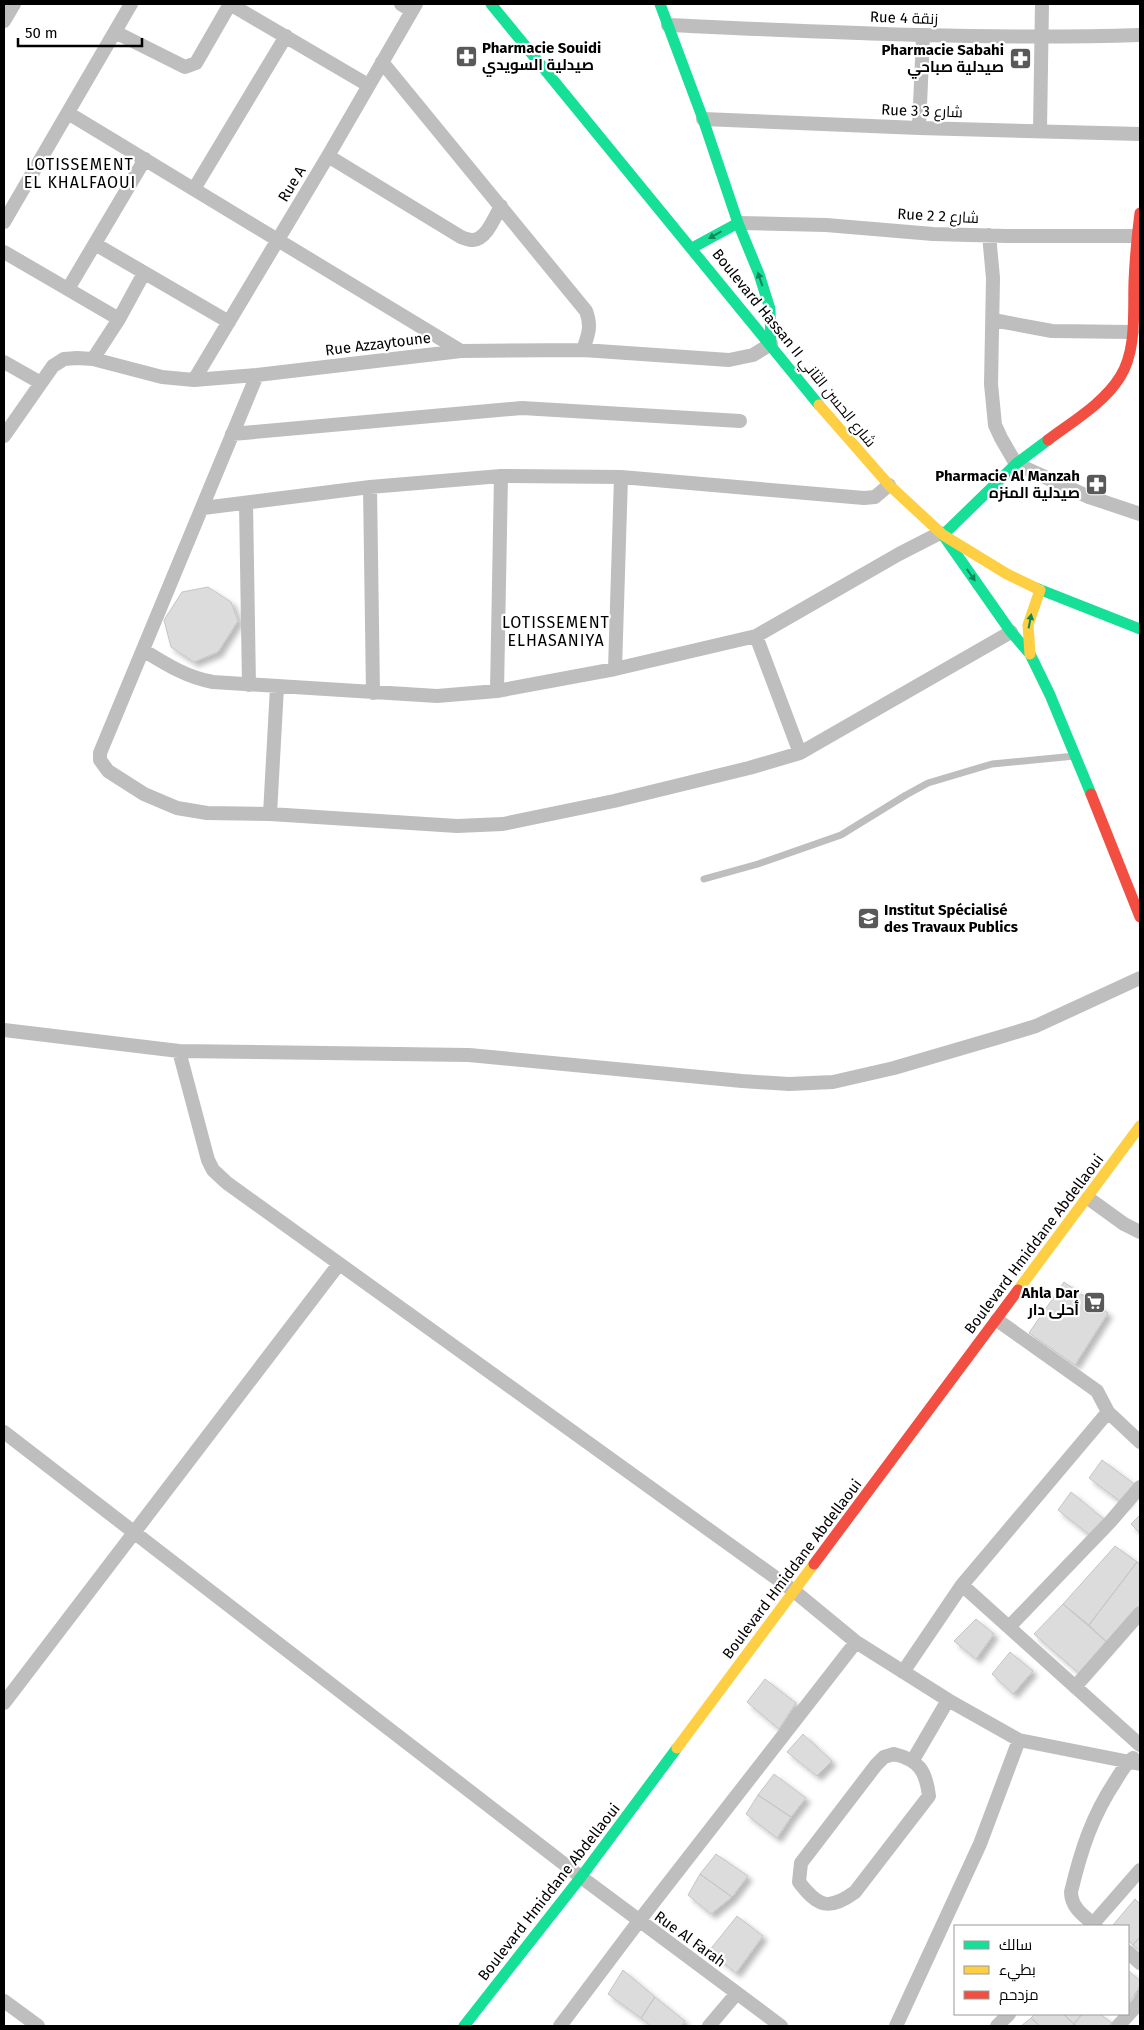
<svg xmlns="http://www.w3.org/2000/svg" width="1144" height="2030" font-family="'Fira Sans',Cairo,sans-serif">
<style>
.building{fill:#dcdcdc;stroke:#c5c5c5;filter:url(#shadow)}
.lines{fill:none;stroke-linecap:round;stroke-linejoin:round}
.lane{stroke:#bebebe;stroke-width:7}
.street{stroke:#bebebe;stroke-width:14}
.fast{stroke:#16e098;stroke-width:11}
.slow{stroke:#ffcf43;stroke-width:11}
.jam{stroke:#f24e42;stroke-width:11}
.oneway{fill:#0d865b}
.labels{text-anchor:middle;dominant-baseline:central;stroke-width:4.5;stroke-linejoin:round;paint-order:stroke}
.street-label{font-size:15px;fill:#000;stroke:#fff}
.poi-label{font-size:15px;font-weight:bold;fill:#000;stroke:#fff;text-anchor:end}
.neighbourhood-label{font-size:16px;letter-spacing:1px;fill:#000;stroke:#fff}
</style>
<defs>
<filter id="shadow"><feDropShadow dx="4.5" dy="4.5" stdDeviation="2.5" flood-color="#0004"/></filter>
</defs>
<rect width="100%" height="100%" fill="#fff"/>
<path class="building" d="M208 587 231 602 238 621 218 652 194 662 171 647 164 620 182 592Z
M1064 1282 1108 1313 1075 1365 1029 1333Z
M1102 1460 1137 1486 1124 1504 1089 1478Z
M1071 1492 1105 1520 1091 1536 1058 1510Z
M1140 1515V1533L1131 1524Z
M1115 1546 1137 1562 1089 1625 1063 1604Z
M1137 1562 1140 1565V1606L1109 1644 1089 1625Z
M1063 1604 1109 1644 1081 1675 1034 1634Z
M976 1619 994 1634 976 1659 954 1641Z
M1010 1652 1033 1671 1013 1694 992 1674Z
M765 1679 796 1703 779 1729 747 1702Z
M803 1734 832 1761 817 1776 787 1752Z
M774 1774 806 1798 791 1817 758 1795Z
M758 1795 791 1817 777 1838 746 1814Z
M716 1854 748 1876 732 1897 700 1874Z
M700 1874 732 1897 711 1914 688 1895Z
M1135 1899 1140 1904V1937L1133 1945 1128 1940V1926L1113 1925Z
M737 1916 763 1936 736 1973 709 1951Z
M1140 1937V1951L1133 1945Z
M623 1970 655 1997 641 2018 608 1994Z
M1128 1970 1140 1981V1986L1129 2003Z
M655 1997 685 2021 681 2026H651L641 2018Z
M1035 2014H1063L1074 2024 1072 2026H1040L1031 2018Z
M1063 2014H1082L1074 2024Z
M1082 2014H1100L1112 2023 1109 2026H1077L1074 2024Z
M1031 2018 1040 2026H1021Z"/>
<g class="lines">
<path class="lane" d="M704 879 758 864 841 835 906 795 928 783 992 764 1075 756"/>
<path class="street" d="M230 4 368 85
M401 4 412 11
M4 21 14 4
M668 25C825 32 983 40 1140 35
M115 32 185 67 196 63 230 4
M382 62 586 311C592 327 588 335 583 350
M68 113 461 351
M703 119 919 128 1140 134
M919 128 923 36
M1040 130 1042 4
M328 156 461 237C464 238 469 240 473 240 487 239 495 216 501 206
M194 189 286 36
M4 222 131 4
M738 223 826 225 933 234 1007 236H1137
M989 235 993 278 991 384 995 425 1001 438 1016 464 1089 497 1140 514
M95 244 229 322
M4 252 119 319
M68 289 145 159
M993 320 1052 331 1132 332
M93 359 119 319 144 273
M4 362 41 383 53 366 64 359 77 358 93 359 162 377 194 380 257 375 461 351 583 350 729 360 753 355 771 344
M257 375 100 753V760L108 771 144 794 177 808 207 813 270 814 457 826 503 824 614 801 749 768 800 753 1011 632
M194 380 328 156 416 4
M232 434 522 408 740 421
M4 436 41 383
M370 487 373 693
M246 503 249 685
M203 508 370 487 501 476 621 477 864 498 875 497 889 485
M756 636 800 753
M143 650C166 664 186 677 213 682L437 696 497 691 615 669 756 636 899 554 940 533
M615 669 621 477
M497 691 501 476
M270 814 277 687
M4 1030 179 1051 469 1055 742 1081 789 1084 833 1082 894 1068 1000 1037 1036 1026 1140 978
M179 1051 208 1160 213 1170 227 1183 794 1591 856 1642 948 1700 1019 1740 1140 1764
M1088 1198 1124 1224 1140 1232
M997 1320 1097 1391 1108 1412 1140 1442
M4 1432 581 1877 781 2026
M962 1585 1140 1745
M1009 1627 1110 1522 1140 1487
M903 1672 962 1585 1108 1412
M1075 1687 1140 1613
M4 1703 339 1264
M894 1754C919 1760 926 1771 929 1796L855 1892C829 1911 818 1907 799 1882L801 1863 876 1765 884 1757Z
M913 1760 948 1700
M1091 1926 1140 1870
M1096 1926C1085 1917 1071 1908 1071 1892 1081 1850 1092 1816 1116 1780 1121 1772 1125 1764 1133 1758
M1128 1952 1140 1963
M4 2001 38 2026
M560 2026 639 1921 856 1642
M709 2026 737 1993
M896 2026 980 1844 1019 1740
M997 2026 1009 2014
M1118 2026 1140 2002"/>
<path class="fast" d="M491 4 819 405
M660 4 703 119 738 223 759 274 770 309 771 344
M692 248 738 223
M1048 440 1017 463 943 535 1011 632 1030 654 1050 695 1091 794
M1036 588 1140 629
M464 2026 581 1877 677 1748"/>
<path class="slow" d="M819 405 889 485 943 535 1007 574 1036 588
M1030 654 1028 625 1040 590
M1018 1290 1140 1126
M677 1748 814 1564"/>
<path class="jam" d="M1048 440C1072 422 1104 403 1120 377 1137 350 1133 312 1134 282 1135 259 1137 236 1140 213
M1091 794 1140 917
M814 1564 1018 1290"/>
</g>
<defs><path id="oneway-solid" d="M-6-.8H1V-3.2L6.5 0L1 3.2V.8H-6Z" transform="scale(1.25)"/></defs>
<g class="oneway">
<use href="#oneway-solid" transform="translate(715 235) rotate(150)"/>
<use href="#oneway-solid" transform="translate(760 279) rotate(-109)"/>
<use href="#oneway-solid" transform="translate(971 575) rotate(55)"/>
<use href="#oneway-solid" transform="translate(1030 621) rotate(-79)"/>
</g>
<defs>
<symbol id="pharmacy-square" viewBox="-11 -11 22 22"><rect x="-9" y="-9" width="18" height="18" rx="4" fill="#595959" stroke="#fff"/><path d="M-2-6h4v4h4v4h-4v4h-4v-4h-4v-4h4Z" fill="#fff"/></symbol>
<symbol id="school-square" viewBox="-11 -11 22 22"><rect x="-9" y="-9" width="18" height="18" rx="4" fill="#595959" stroke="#fff"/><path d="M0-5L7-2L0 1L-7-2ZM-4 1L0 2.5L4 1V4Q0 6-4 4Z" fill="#fff"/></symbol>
<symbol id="supermarket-square" viewBox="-11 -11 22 22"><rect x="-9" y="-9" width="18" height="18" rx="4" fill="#595959" stroke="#fff"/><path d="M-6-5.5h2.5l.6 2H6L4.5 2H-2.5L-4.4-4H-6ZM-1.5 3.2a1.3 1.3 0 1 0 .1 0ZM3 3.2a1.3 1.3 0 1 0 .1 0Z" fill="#fff"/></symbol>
</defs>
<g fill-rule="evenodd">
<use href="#pharmacy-square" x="454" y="44" width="25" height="25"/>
<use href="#pharmacy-square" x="1008" y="46" width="25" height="25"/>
<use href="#pharmacy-square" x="1084" y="472" width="25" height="25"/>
<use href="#school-square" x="856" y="906" width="25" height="25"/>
<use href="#supermarket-square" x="1082" y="1290" width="25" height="25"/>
</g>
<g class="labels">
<g class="street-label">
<text transform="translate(904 18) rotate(2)">Rue 4 زنقة</text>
<text transform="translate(922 111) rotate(2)">Rue 3 شارع 3</text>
<text transform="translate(292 184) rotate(-59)">Rue A</text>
<text transform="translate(938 216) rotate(3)">Rue 2 شارع 2</text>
<text transform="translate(378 344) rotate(-7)">Rue Azzaytoune</text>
<text transform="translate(794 348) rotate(51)">Boulevard Hassan II شارع الحسن الثاني</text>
<text transform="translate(1034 1244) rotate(-53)">Boulevard Hmiddane Abdellaoui</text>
<text transform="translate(792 1569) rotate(-53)">Boulevard Hmiddane Abdellaoui</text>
<text transform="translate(549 1892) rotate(-52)">Boulevard Hmiddane Abdellaoui</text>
<text transform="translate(690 1939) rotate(36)">Rue Al Farah</text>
</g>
<g class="poi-label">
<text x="482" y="48" text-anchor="start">Pharmacie Souidi<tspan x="482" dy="17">صيدلية السويدي</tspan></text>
<text x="1004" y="50">Pharmacie Sabahi<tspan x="1004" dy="17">صيدلية صباحي</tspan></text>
<text x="1080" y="476">Pharmacie Al Manzah<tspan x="1080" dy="17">صيدلية المنزه</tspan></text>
<text x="884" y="910" text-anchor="start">Institut Spécialisé<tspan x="884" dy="17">des Travaux Publics</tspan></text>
<text x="1079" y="1293">Ahla Dar<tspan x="1079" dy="17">أحلى دار</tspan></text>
</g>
<g class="neighbourhood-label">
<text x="80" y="164">LOTISSEMENT<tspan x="80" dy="18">EL KHALFAOUI</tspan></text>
<text x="556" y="622">LOTISSEMENT<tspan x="556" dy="18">ELHASANIYA</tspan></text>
</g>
</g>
<rect width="1144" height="2030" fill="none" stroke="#000000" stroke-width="10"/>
<rect x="954" y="1925" width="175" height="90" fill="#ffffff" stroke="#999999"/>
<rect x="964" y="1941" width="25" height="8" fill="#16e098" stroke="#999999"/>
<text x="999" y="1950" font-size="15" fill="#000000">سالك</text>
<rect x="964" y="1966" width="25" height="8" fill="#ffcf43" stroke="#999999"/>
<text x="999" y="1975" font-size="15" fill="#000000">بطيء</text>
<rect x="964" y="1991" width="25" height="8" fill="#f24e42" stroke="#999999"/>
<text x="999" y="2000" font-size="15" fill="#000000">مزدحم</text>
<path d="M18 38v8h124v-8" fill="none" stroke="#000000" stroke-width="2.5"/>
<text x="25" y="38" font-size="15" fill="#000000" stroke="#ffffff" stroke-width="4" paint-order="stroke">50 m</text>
</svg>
